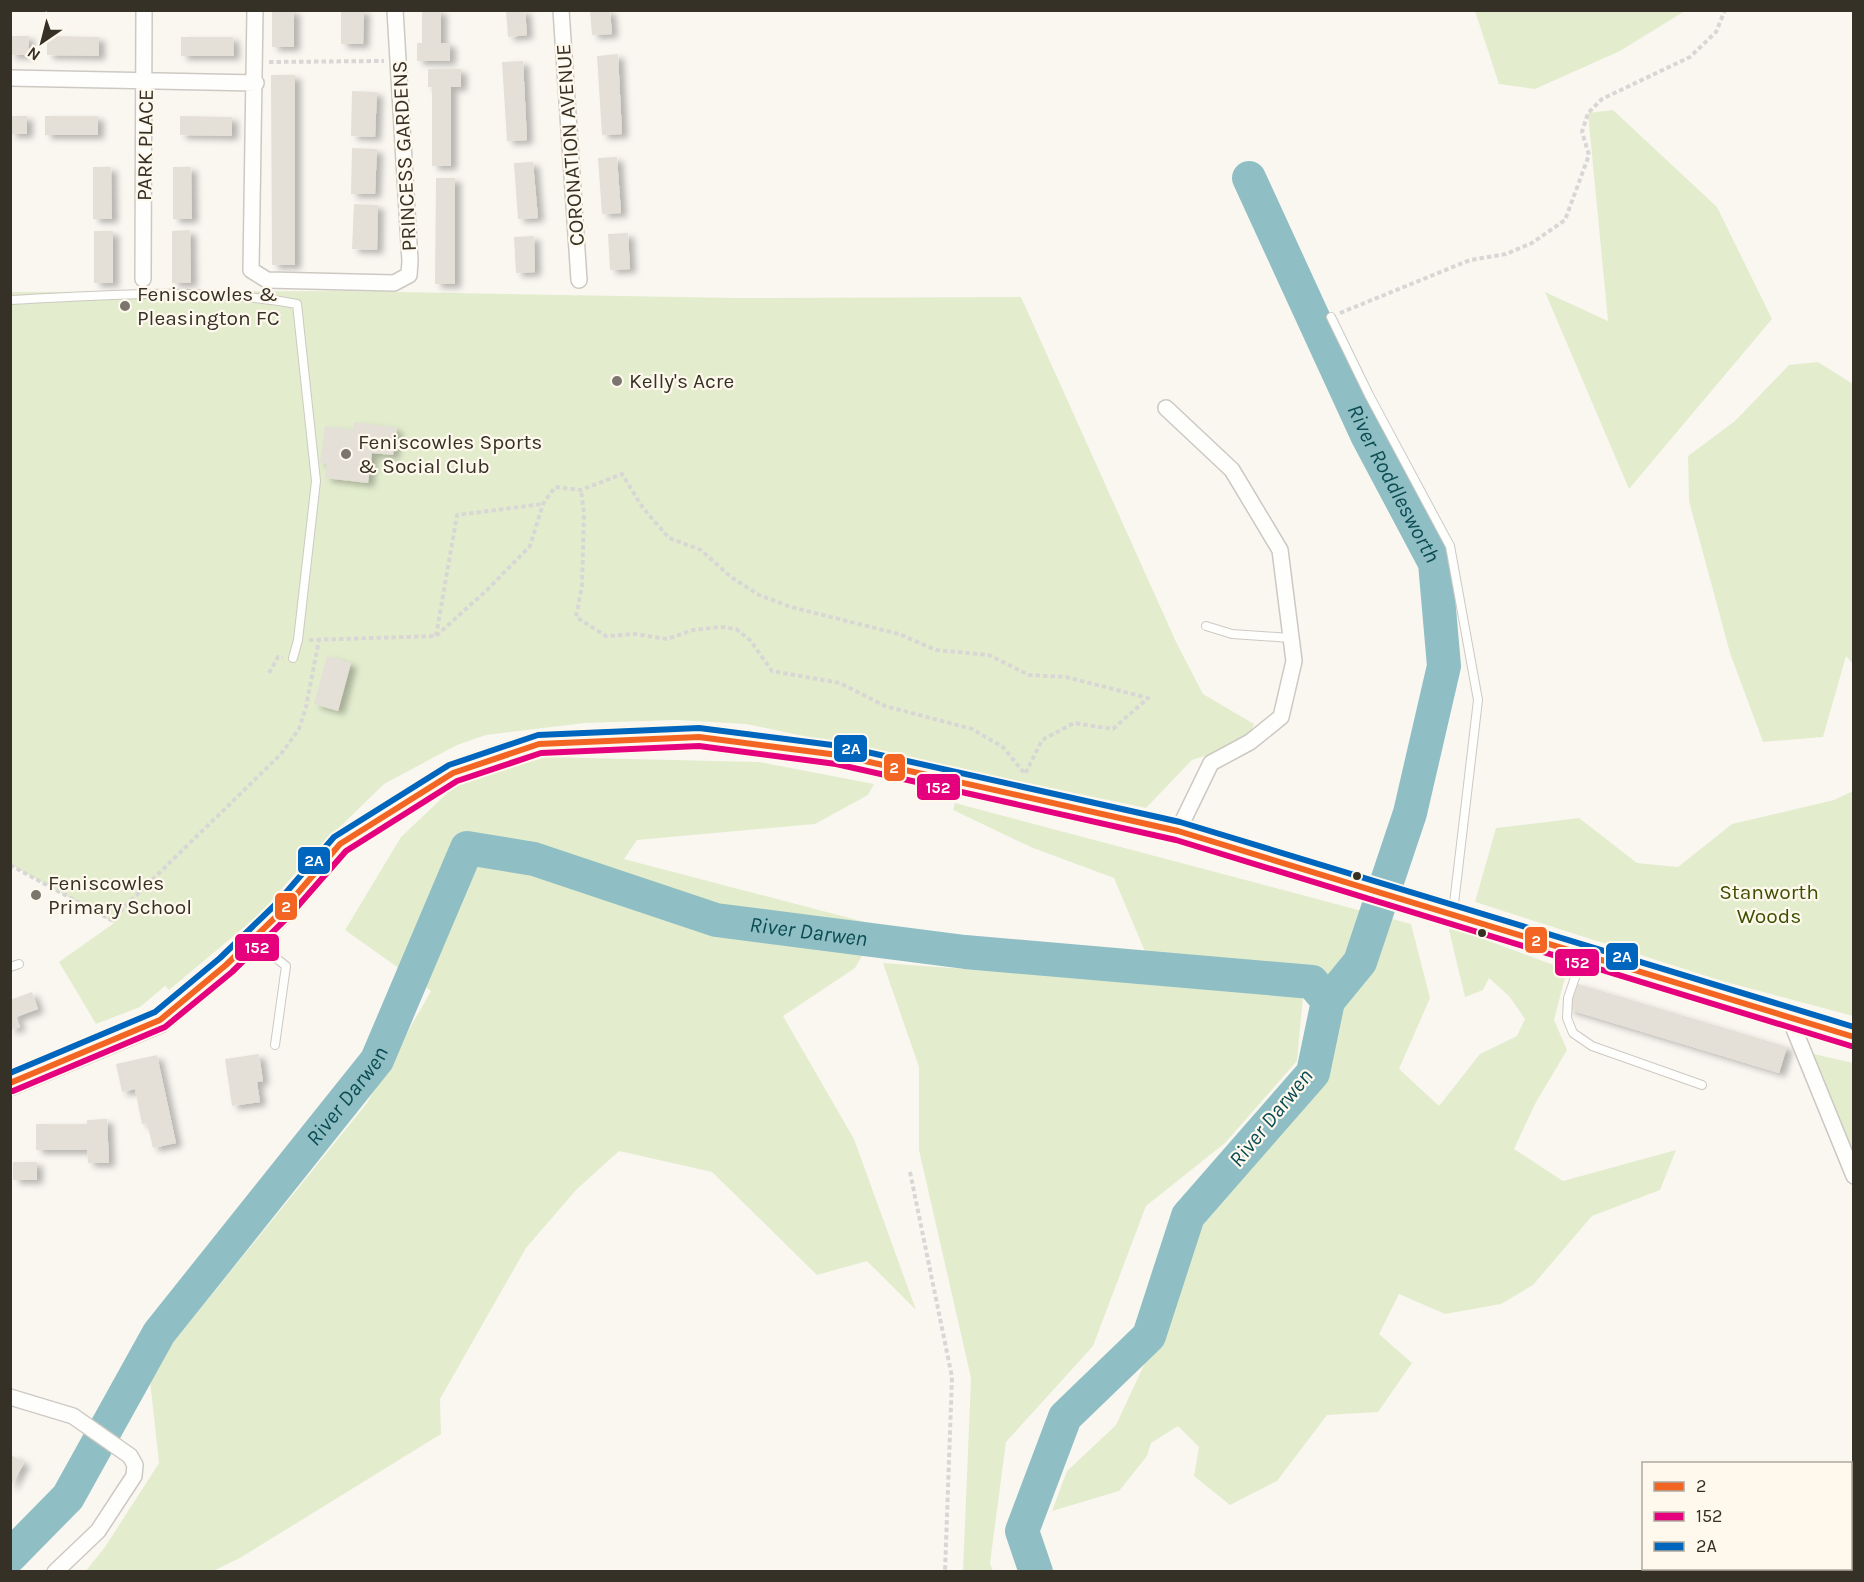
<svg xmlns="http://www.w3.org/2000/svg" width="1864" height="1582" font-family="Karla,sans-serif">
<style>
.green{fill:#e3edce}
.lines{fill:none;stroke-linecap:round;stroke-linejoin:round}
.river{stroke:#8fbfc4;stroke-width:34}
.building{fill:#e4e0d8;filter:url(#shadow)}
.lane-casing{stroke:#cdc9c2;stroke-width:10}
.street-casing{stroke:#cdc9c2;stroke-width:18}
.primary-casing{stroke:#bcaeaa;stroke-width:27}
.path{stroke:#d9d7d5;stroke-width:4;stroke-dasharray:4.5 3;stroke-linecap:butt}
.lane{stroke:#fefefd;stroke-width:8}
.street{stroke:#fefefd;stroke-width:15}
.primary{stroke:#f0e9e8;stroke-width:24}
.bus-1-casing{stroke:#fef8ed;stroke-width:10}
.bus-2-casing{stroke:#fef8ed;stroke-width:10}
.bus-3-casing{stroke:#fef8ed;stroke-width:10}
.bus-1{stroke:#f26522;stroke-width:6}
.bus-2{stroke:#e5007d;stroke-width:6}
.bus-3{stroke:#0065bd;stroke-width:6}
.poi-dot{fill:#7b766d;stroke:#fef8ed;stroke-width:2}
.bus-dot{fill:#363126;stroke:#fef8ed;stroke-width:2}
.labels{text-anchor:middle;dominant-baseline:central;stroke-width:4.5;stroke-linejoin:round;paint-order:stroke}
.street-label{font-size:21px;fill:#363126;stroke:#fef8ed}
.poi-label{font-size:21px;fill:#363126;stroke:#fef8ed;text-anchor:start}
.park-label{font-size:21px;fill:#3c5000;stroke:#fef8ed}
.water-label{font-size:22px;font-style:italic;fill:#0b4c54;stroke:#fef8ed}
.line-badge{stroke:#fef8ed;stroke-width:2}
.badge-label{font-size:16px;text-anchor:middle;font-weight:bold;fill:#fff}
</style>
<defs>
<filter id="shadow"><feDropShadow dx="6" dy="4" stdDeviation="3" flood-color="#0004"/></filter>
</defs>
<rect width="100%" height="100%" fill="#faf7f1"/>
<path class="green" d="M1475 11V10L1685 11 1620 51 1535 89 1499 84Z
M1613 110 1717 207 1772 319 1629 489 1545 292 1608 321 1588 113Z
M347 291 737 298 1021 297 1177 644 1203 694 1254 724 1248 742 1192 760 1146 808 746 724 676 720 585 723 486 735 457 745 384 784 312 854 260 914 169 990 165 986 140 1007 96 1024 59 962 114 923 11 865V292Z
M1818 362 1853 384V664L1846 656 1823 737 1763 742 1730 653 1689 501 1688 456 1735 421 1789 365Z
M546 757 759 762 874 784 868 795 815 824 637 840 624 859 880 926 855 968 783 1016 854 1139 916 1310 867 1261 817 1275 712 1172 619 1151 576 1190 526 1248 440 1399 441 1434 240 1558 213 1571 85 1572 105 1547 159 1463 149 1372 367 1103 431 991 345 930 401 837 460 781Z
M1853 791V1016L1722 981 1475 902 1496 828 1579 818 1637 863 1678 867 1732 824 1834 800Z
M955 803 1411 924 1430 998 1399 1069 1439 1106 1480 1054 1517 1036 1525 1019 1509 996 1489 978 1483 990 1465 997 1448 926 1567 970 1554 1020 1567 1050 1535 1104 1514 1149 1563 1181 1676 1150 1660 1190 1592 1216 1533 1285 1501 1304 1445 1314 1399 1294 1379 1334 1412 1363 1378 1412 1327 1415 1277 1481 1230 1505 1194 1476 1199 1447 1178 1426 1151 1443 1147 1456 1119 1491 1052 1511 1067 1471 1116 1425 1164 1322 1194 1229 1231 1167 1330 1070 1337 994 1321 977 1146 954 1114 878 1033 848 953 810Z
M883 963 1281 992 1303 997 1297 1061 1225 1143 1146 1206 1093 1346 1006 1442 990 1563 993 1571H963L971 1378 919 1150V1067Z
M1810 1053 1853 1063V1159Z"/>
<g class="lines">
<g class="river">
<path id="s1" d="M1249 178 1367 435 1435 563 1444 666 1410 813 1360 962 1328 1001"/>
<path id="s2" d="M10 1556 68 1497 159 1333 377 1060 467 848 534 859 716 920 965 952 1312 982 1328 1001 1313 1073 1188 1216 1149 1336 1065 1417 1022 1531 1036 1572"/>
</g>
</g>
<path class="building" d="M272 10H294V47H272Z
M341 10H364L363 44H341Z
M422 10H441V43H450V61H417V43H422Z
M506 10H525L527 35 508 37Z
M590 10H610L612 34 592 35Z
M10 36H29L28 55H10Z
M47 36 99 37V56L47 55Z
M181 37H233L234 56H181Z
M618 54 622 134 602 135 597 56Z
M523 61 527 140 507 141 502 62Z
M428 69H461V87H451V166H432V87H428Z
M271 75H295V265H272Z
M352 91 377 92 375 137 351 136Z
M10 116H27V134H10Z
M45 116H98V135H45Z
M180 116 232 117V136L180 135Z
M352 148 377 149 375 194H351Z
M617 157 621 213 602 214 598 158Z
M533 162 538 218 518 219 514 163Z
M93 167H111L112 219H93Z
M173 167H191L192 219H173Z
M436 178H455V284H435Z
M354 204 378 205 377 250 352 249Z
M190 230 191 283H172V231Z
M94 231H113V283H94Z
M628 233 630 269 610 270 608 234Z
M534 236 535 272 516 273 514 237Z
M354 422 397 428 393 455 372 453 368 483 325 478 327 464 320 463 325 426 353 430Z
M327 656 351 663 338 711 314 704Z
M1575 983 1787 1047 1779 1073 1567 1009Z
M32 992 38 1009 16 1017 20 1027 10 1030V1000Z
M259 1054 263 1081 257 1082 260 1102 232 1106 225 1059Z
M157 1055 176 1143 153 1148 147 1123 142 1124 135 1089 122 1092 116 1064Z
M107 1119 109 1163H88L87 1150H36V1124H87V1120Z
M13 1162H37V1180H13Z
M10 1454 24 1463 10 1488Z"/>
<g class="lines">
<defs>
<path id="lane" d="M10 300C104 295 205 287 297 304L316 481 298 640 293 658
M1331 317 1369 395 1450 546 1478 700 1453 912
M1206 626 1232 634 1291 638
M256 942 286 966 275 1045
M1582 957 1568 998 1567 1018 1573 1033 1592 1046 1702 1085
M10 967 19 964"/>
<path id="street" d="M255 10 251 270 267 280 394 283 409 275 410 261 395 10
M561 10 579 280
M10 78 256 83
M143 279 144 10
M1166 408 1232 470 1280 550 1294 661 1281 717 1250 742 1211 763 1178 831
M1790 1019 1854 1176
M10 1397 73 1416 130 1456 135 1465 134 1476 98 1531 55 1572
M1850 1485 1854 1482"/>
<path id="primary" d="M10 1083 160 1020 226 965 284 909 340 844 453 773 539 744 699 737 838 755 1178 831 1854 1037"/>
</defs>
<use href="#lane" class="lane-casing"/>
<use href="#street" class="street-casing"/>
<use href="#primary" class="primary-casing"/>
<path class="path" d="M269 62 384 61
M1340 313 1470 260 1506 254 1532 243 1565 220 1589 155 1582 132 1588 113 1602 99 1690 57 1716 32 1725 10
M436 636 457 515 543 504
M309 640 436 636 487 590 530 546 543 504 555 487 581 490 622 474 643 508 669 538 701 550 731 577 759 595 791 607 899 634 936 650 989 655 1029 675 1066 677 1148 698 1113 729 1074 723 1042 740 1025 774 1003 747 972 729 885 706 840 683 772 671 750 640 736 629 721 627 693 630 667 639 635 634 606 636 576 617 582 586 584 513 581 490
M269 673 278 657H283
M10 865 111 920 281 754 299 729 306 707 319 640
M910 1172 952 1377 945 1572"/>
<use href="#lane" class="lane"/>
<use href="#street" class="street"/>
<use href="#primary" class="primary"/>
<defs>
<path id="bus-1" d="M10 1083 160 1020 226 965 284 909 340 844 453 773 539 744 699 737 838 755 1178 831 1854 1037"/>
<path id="bus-2" d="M13 1091 165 1027 232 972 290 915 346 851 457 781 541 753 699 746 836 764 1176 840 1851 1046"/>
<path id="bus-3" d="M10 1073 155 1012 220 958 277 903 334 837 449 765 538 735 699 728 840 746 1180 822 1854 1027"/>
</defs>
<use href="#bus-1" class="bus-1-casing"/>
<use href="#bus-2" class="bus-2-casing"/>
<use href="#bus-3" class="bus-3-casing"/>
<use href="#bus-1" class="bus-1"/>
<use href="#bus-2" class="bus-2"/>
<use href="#bus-3" class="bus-3"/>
</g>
<g class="poi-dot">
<circle cx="125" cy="306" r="6"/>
<circle cx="617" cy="381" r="6"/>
<circle cx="346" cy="454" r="6"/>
<circle cx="36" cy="895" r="6"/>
</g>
<g class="bus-dot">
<circle cx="1357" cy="876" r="5"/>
<circle cx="1482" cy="933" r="5"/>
</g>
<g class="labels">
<g class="street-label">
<text transform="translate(145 145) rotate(-89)">PARK PLACE</text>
<text transform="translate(570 145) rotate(-94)">CORONATION AVENUE</text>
<text transform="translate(404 156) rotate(-93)">PRINCESS GARDENS</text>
</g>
<g class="poi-label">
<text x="137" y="294">Feniscowles &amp;<tspan x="137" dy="24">Pleasington FC</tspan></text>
<text x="629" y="381">Kelly's Acre</text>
<text x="358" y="442">Feniscowles Sports<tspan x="358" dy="24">&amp; Social Club</tspan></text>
<text x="48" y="883">Feniscowles<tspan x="48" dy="24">Primary School</tspan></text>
</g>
<g class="park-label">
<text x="1769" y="892">Stanworth<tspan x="1769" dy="24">Woods</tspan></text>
</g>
<g class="water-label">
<text stroke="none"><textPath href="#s1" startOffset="338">River Roddlesworth</textPath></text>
<text stroke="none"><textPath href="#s2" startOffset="1203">River Darwen</textPath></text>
<text stroke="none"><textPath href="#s2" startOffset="573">River Darwen</textPath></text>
<text transform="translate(1271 1118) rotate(-51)">River Darwen</text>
</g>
</g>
<g class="line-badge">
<rect x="833" y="734" width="35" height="29" rx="6" fill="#0065bd"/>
<rect x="883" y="753" width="23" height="29" rx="6" fill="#f26522"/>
<rect x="916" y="773" width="45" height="28" rx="6" fill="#e5007d"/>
<rect x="297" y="846" width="34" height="29" rx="6" fill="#0065bd"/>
<rect x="274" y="892" width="24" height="29" rx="6" fill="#f26522"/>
<rect x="1524" y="926" width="24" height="28" rx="6" fill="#f26522"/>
<rect x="234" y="933" width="46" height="29" rx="6" fill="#e5007d"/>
<rect x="1605" y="942" width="34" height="29" rx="6" fill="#0065bd"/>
<rect x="1554" y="948" width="46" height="29" rx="6" fill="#e5007d"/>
</g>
<g class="badge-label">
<text x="851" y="754">2A</text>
<text x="894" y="773">2</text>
<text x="938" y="793">152</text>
<text x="314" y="866">2A</text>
<text x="286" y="912">2</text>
<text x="1536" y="946">2</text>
<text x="257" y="953">152</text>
<text x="1622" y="962">2A</text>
<text x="1577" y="968">152</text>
</g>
<rect width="1864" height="1582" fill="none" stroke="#363126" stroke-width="24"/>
<rect x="1642" y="1462" width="210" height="108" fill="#fef8ed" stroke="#aea89d" stroke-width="1.5"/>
<rect x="1654" y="1482" width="30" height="9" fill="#f26522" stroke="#aea89d" stroke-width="1.5"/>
<text x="1696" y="1492" font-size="18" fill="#363126">2</text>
<rect x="1654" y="1512" width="30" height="9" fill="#e5007d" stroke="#aea89d" stroke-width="1.5"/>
<text x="1696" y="1522" font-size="18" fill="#363126">152</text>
<rect x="1654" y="1542" width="30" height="9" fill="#0065bd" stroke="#aea89d" stroke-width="1.5"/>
<text x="1696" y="1552" font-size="18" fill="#363126">2A</text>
<g transform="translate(42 42) rotate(215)" stroke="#fef8ed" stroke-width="4.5" paint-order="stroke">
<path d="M0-4.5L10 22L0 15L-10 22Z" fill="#363126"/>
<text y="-9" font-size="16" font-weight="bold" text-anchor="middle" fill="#363126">N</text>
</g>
</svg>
